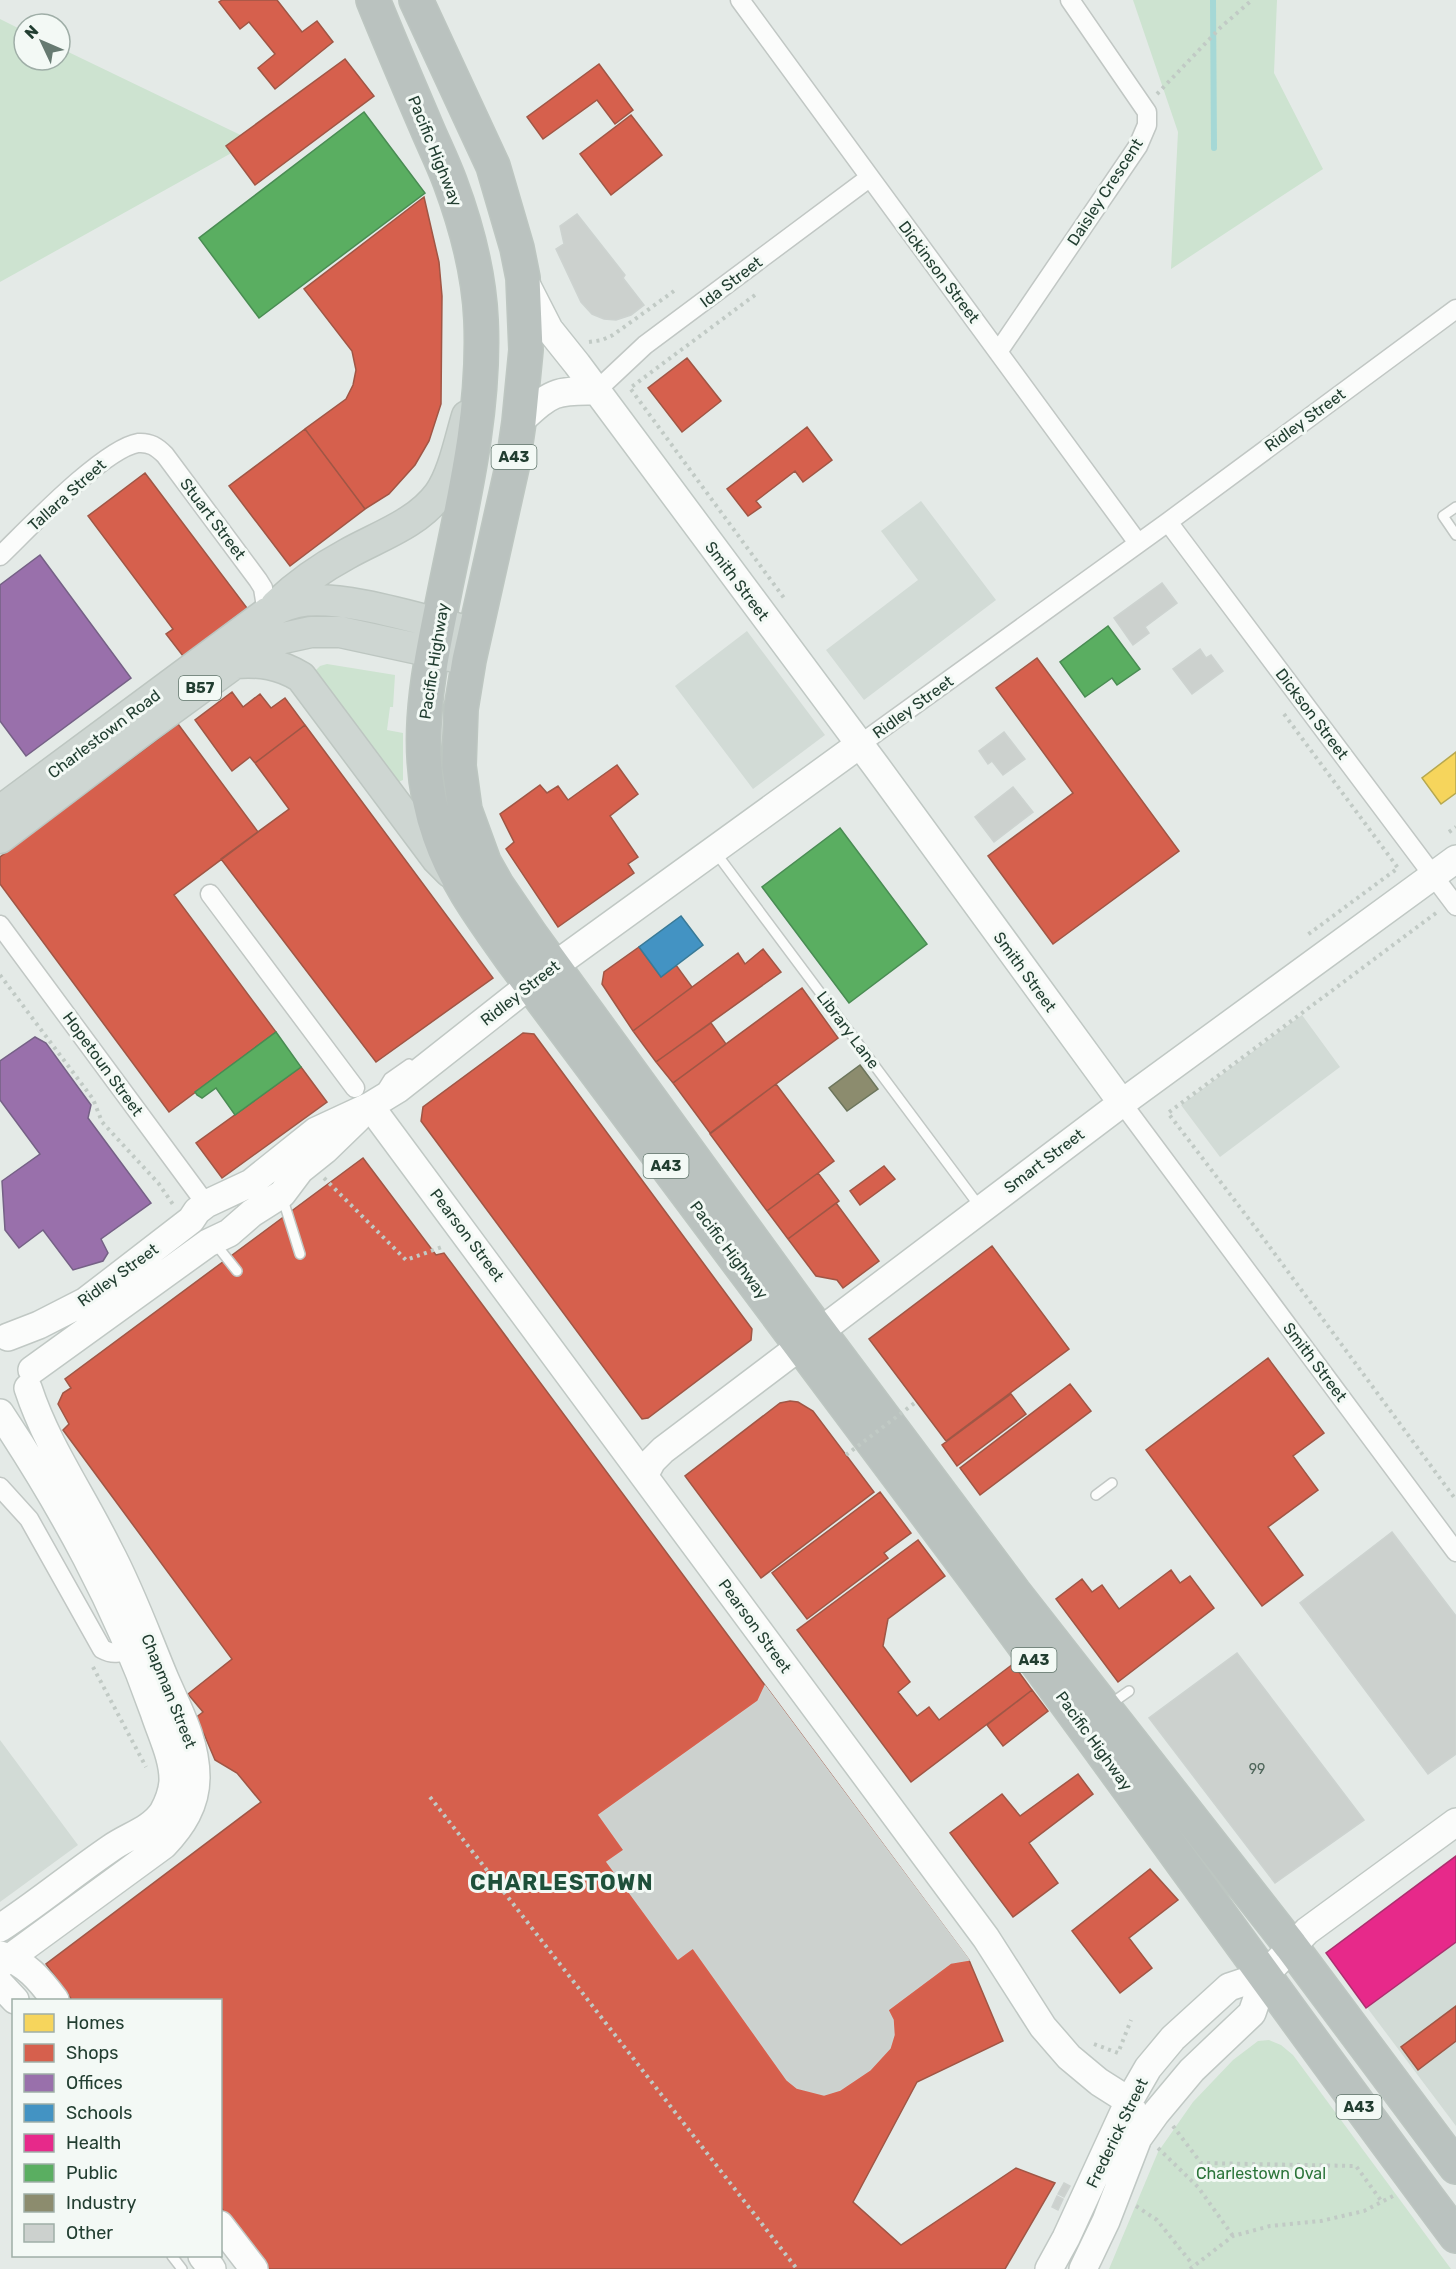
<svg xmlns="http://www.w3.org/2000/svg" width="1456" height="2269" font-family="Rubik,sans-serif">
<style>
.built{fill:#d2dbd6}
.green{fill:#cde3d0}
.homes{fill:#f6d55c;stroke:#b6a84f;stroke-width:1.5}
.shops{fill:#d6604d;stroke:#a05645;stroke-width:1.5}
.offices{fill:#9970ab;stroke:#756186;stroke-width:1.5}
.schools{fill:#4393c3;stroke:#397a97;stroke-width:1.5}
.health{fill:#e7298a;stroke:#ac2f6f;stroke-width:1.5}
.public{fill:#5aae61;stroke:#498c53;stroke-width:1.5}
.industry{fill:#8c8c6e;stroke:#6c755c;stroke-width:1.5}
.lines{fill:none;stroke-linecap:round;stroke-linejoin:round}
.stream{stroke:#a5d8d6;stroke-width:6}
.building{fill:#ccd1ce;stroke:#cdd3d0;stroke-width:1.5}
.lane-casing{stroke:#c1c7c4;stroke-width:12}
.street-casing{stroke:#c1c7c4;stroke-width:21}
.secondary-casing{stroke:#c0c8c4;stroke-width:30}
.primary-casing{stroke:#bdc6c1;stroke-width:33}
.highway-casing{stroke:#bdc6c1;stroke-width:36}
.path{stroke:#c1cac5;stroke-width:4;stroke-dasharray:3 4.5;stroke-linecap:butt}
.lane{stroke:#fbfcfb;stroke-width:9}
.street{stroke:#fbfcfb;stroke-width:18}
.secondary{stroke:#fbfcfb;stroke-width:27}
.primary{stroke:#ced6d2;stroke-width:30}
.highway{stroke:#bac2bf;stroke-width:33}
.path-bridge{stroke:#c1cac5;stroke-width:4;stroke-dasharray:3 4.5;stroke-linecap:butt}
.labels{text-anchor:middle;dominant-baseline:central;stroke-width:6;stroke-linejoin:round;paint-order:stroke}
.number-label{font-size:14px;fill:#4d6459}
.shield{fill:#f3f9f5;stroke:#61766c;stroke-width:1.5}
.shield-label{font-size:15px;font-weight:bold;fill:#223e31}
.street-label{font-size:16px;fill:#223e31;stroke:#f3f9f5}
.park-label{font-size:16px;fill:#2c753a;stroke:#f3f9f5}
.district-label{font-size:22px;font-weight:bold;letter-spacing:1.5px;fill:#1e503a;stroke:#f3f9f5}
</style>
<rect width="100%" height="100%" fill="#e4eae7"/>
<path class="built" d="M921 501 996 600 864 700 826 650 918 580 881 531Z
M747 631 825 735 753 789 675 686Z
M1302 1015 1340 1067 1220 1157 1181 1105Z
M0 1740 78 1845 0 1902Z
M1456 1856V2126L1326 1953Z"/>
<path class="green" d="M1133 0H1277L1274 73 1323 169 1171 269 1178 132Z
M0 19 24 31V60H60V48L253 141 0 282Z
M327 664 395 675 393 707H390L387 730 403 733V780L392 785 312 674 320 666Z
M1269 2040 1281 2045 1293 2055 1451 2269H1109L1158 2152 1193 2102 1233 2060 1258 2041Z"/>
<path class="homes" d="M1456 752V793L1441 804 1422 778Z"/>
<path class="shops" d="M222 0H277L302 32 317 21 333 42 275 89 258 68 275 54 249 22 240 29 219 2Z
M345 59 374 96 255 185 226 146Z
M599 64 633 110 615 124 597 100 543 139 527 117Z
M631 115 662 155 611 195 580 154Z
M424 197 439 262 442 296 441 404 429 441 415 465 389 494 365 509 305 429 346 399 353 385 356 370 352 351 304 289Z
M687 358 721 401 682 432 648 388Z
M807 427 832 460 803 482 795 471 756 501 761 507 748 516 727 489Z
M305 429 365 509 290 566 229 486Z
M145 473 247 608 183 656 166 634 173 629 88 516Z
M1037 658 1179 851 1053 944 988 856 1073 793 996 688Z
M232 692 243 707 260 694 271 708 285 698 305 725 255 763 250 757 232 771 195 720Z
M178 724 258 832 174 895 276 1032 169 1112 0 884V857Z
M305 725 493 978 376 1062 221 859 289 809 255 763Z
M617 765 638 794 610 816 638 857 628 864 634 873 558 927 506 849 514 842 500 814 540 785 547 793 558 786 568 800Z
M639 947 661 977 676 965 692 987 633 1031 602 984 604 972Z
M763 949 781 972 656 1062 633 1031 738 953 745 964Z
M802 988 838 1038 710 1133 673 1083Z
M711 1023 726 1044 673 1083 656 1062Z
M523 1033 534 1034 752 1329 751 1340 648 1418 642 1419 421 1121 423 1107Z
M301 1067 327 1102 222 1178 196 1143Z
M776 1084 834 1161 767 1211 710 1134Z
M363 1158 436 1255 444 1253 969 1960 1003 2041 917 2082 853 2202 901 2245 1016 2168 1055 2183 1005 2269H266L220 2206V2000H72L46 1964 261 1802 237 1773 215 1760 204 1734 194 1719 203 1712 188 1694 232 1659 63 1430 69 1424 58 1404 63 1393 71 1388 65 1379Z
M884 1166 895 1179 860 1205 850 1191Z
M818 1173 839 1201 788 1239 767 1211Z
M836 1203 879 1261 843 1288 837 1280 816 1276 788 1239Z
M992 1246 1069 1349 946 1441 869 1339Z
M1268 1358 1324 1433 1293 1456 1318 1490 1268 1527 1303 1575 1262 1606 1146 1450Z
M1070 1384 1091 1411 980 1495 960 1468Z
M1011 1394 1026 1414 957 1466 942 1445Z
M790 1401 798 1402 813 1411 874 1492 761 1578 685 1476 780 1403Z
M880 1492 911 1533 884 1553 888 1558 807 1619 772 1573Z
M918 1540 945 1576 888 1619 883 1646 910 1682 898 1692 917 1716 929 1707 939 1720 1013 1664 1032 1690 911 1782 797 1630Z
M1171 1570 1180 1583 1190 1576 1214 1608 1118 1682 1056 1599 1082 1579 1092 1592 1102 1585 1119 1609Z
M1032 1690 1048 1711 1003 1746 987 1725Z
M1078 1774 1093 1794 1029 1843 1058 1883 1013 1917 950 1833 1002 1794 1020 1816Z
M1150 1869 1178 1900 1129 1938 1152 1968 1120 1993 1072 1931Z
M1456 2006V2041L1418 2070 1401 2047Z"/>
<path class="offices" d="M40 555 131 678 26 756 0 721V585Z
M35 1037 46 1043 91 1105 88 1118 151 1203 101 1239 108 1253 103 1261 73 1270 43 1230 19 1248 5 1230 2 1181 40 1154 0 1100V1061Z"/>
<path class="schools" d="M681 916 703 945 661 977 639 947Z"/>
<path class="health" d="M1456 1856V1942L1366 2008 1326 1953Z"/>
<path class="public" d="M364 112 425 193 259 318 199 238Z
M1108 626 1140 669 1117 685 1112 678 1085 697 1060 662Z
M840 828 927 944 849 1003 762 887Z
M276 1032 301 1067 235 1115 216 1088 202 1098 197 1095 195 1092Z"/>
<path class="industry" d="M860 1065 878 1089 847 1111 829 1088Z"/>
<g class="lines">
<path class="stream" d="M1213 0 1214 148"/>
</g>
<path class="building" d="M577 214 625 275 623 278 644 305 631 315 616 320 604 319 592 314 581 302 556 249 564 244 560 226Z
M1162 583 1177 603 1145 627 1149 633 1133 645 1114 618Z
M1200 649 1206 658 1211 655 1223 671 1192 694 1173 669Z
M1004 732 1025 759 1003 775 992 761 988 764 979 751Z
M1013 787 1033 812 994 842 975 817Z
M1392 1532 1456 1616V1754L1428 1774 1300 1603Z
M1237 1653 1364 1820 1275 1883 1149 1718Z
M765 1686 969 1960 951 1963 888 2010 893 2020 894 2035 890 2048 870 2070 840 2090 824 2095 797 2088 787 2080 693 1948 678 1959 607 1862 624 1850 599 1815 758 1701Z
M1064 2183 1070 2186 1064 2197 1058 2194Z
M1057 2196 1063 2199 1058 2210 1052 2207Z"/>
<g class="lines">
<defs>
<path id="lane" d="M1456 507 1443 516 1456 535
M716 853 980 1207
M384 1086 389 1078 409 1064
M279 1199 285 1206 300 1254
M214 1242 237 1271
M1096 1495 1112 1483
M1109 1705 1129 1691
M172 2256 182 2269"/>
<path id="street" d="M740 0 1138 543
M998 352 1138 146 1147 125V112L1070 0
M596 391 645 345 869 178
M1168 522 1456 906
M0 556C27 530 103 449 138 443 150 442 157 447 165 455L258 580 263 588 267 613
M859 745 1168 522 1456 309
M210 894 355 1088
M0 925 206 1204
M1122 1103 1456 1552
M0 1487 29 1519 102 1649C113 1655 119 1653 130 1649"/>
<path id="secondary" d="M525 282 549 329 577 364 876 766 1122 1103
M519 422C551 393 553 390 596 391
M370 1106 986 1938 1043 2027 1069 2057 1099 2082 1129 2101 1138 2124V2138
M8 1337 39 1325 86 1301 191 1220 197 1211 206 1204 251 1183 316 1131 370 1106 398 1089 554 966 859 745
M32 1370 208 1243 229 1233 252 1213 282 1194 300 1170 325 1150 357 1119
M0 1413C63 1508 116 1604 154 1712 161 1734 174 1759 173 1782 172 1793 168 1803 163 1812 151 1830 128 1836 111 1848 73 1874 38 1903 0 1928
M644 1476 652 1461 663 1450 1122 1103 1456 859
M0 1955C25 1961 41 1981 55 2000
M0 1965 164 1845C182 1826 196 1805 196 1777 196 1742 179 1711 165 1679 147 1636 131 1591 109 1550 82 1495 47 1446 28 1388
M0 1984 15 2000
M220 2225 254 2269
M202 2256 212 2269
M1049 2269 1066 2238 1129 2101 1148 2068 1173 2038 1229 1987 1265 1975
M1083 2269 1106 2221 1138 2138 1156 2113 1192 2070 1252 2013 1265 1975 1307 1931 1456 1822"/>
<path id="primary" d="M276 605C297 585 321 568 347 554 379 536 417 524 439 494 453 475 460 439 467 416
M235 663C260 661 280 664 301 677L437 859 450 872
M0 811 267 613C277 609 287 604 297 602 343 593 428 622 475 633
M0 838 147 727 235 663 257 649 279 639 311 632H340L469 660"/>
<path id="highway" d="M373 0C390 42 408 84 426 126 434 145 443 163 450 182 466 225 479 274 481 320 485 410 464 497 446 585 429 670 409 750 439 835 455 882 485 921 513 961 667 1168 823 1373 976 1580 1137 1798 1294 2019 1456 2236
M416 0 493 166 517 248 523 278 526 350 519 422 513 463 469 660 461 709 459 766 465 810 484 862 497 885 531 935 804 1311 1014 1592 1291 1946 1456 2167"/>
</defs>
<use href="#lane" class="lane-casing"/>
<use href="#street" class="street-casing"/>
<use href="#secondary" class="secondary-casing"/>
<use href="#primary" class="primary-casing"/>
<use href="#highway" class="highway-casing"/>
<path class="path" d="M1157 94 1221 27 1252 0
M755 295 630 388 784 598
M589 342 602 340 613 335 674 291
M1284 714 1398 868 1306 936
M1449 832 1456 827
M1436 913 1168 1113 1258 1231 1456 1500
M0 975 93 1099 102 1122 159 1184 174 1206
M324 1178 406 1260 442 1247
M93 1667 146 1767
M430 1797 797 2269
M1094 2044 1118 2053 1131 2020
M1173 2126 1201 2163 1356 2166 1382 2202
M1158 2148 1198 2187 1233 2236
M1136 2206 1157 2220 1193 2265
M1190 2269 1233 2236 1270 2226 1321 2221 1364 2211 1393 2196"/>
<use href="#lane" class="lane"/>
<use href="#street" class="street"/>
<use href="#secondary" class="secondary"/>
<use href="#primary" class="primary"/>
<use href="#highway" class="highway"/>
<path class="path-bridge" d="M846 1455 916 1402"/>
</g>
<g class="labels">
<g class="number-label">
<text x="1257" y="1769">99</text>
</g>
<g class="shield">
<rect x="491.5" y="445" width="45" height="24" rx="4.5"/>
<rect x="179" y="676" width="42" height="24" rx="4.5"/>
<rect x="643.5" y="1154" width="45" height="24" rx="4.5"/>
<rect x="1011.5" y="1648" width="45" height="24" rx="4.5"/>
<rect x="1336.5" y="2095" width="45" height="24" rx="4.5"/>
</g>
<g class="shield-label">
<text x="514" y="457">A43</text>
<text x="200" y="688">B57</text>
<text x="666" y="1166">A43</text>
<text x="1034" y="1660">A43</text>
<text x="1359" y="2107">A43</text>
</g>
<g class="street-label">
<text transform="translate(435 151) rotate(68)">Pacific Highway</text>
<text transform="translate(1105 192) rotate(-57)">Daisley Crescent</text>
<text transform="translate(939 272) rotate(53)">Dickinson Street</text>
<text transform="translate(731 282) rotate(-37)">Ida Street</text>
<text transform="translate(1305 420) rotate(-36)">Ridley Street</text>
<text transform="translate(67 495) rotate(-42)">Tallara Street</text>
<text transform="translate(213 519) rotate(53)">Stuart Street</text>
<text transform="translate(737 581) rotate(53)">Smith Street</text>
<text transform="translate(434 661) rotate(-81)">Pacific Highway</text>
<text transform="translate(913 707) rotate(-36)">Ridley Street</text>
<text transform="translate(1312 714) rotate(53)">Dickson Street</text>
<text transform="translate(104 734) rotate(-37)">Charlestown Road</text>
<text transform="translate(1025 972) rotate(54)">Smith Street</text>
<text transform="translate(520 993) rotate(-38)">Ridley Street</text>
<text transform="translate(848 1030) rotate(53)">Library Lane</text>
<text transform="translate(103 1064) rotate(54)">Hopetoun Street</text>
<text transform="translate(1044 1161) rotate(-37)">Smart Street</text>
<text transform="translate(467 1235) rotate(53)">Pearson Street</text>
<text transform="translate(729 1250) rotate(53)">Pacific Highway</text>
<text transform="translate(118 1275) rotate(-36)">Ridley Street</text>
<text transform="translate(1315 1362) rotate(53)">Smith Street</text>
<text transform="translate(755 1626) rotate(54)">Pearson Street</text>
<text transform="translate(169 1691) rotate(68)">Chapman Street</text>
<text transform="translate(1094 1741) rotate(54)">Pacific Highway</text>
<text transform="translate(1117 2133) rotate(-64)">Frederick Street</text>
</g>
<g class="park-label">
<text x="1261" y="2173">Charlestown Oval</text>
</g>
<g class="district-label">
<text x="562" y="1882">CHARLESTOWN</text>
</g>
</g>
<rect x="12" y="1999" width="210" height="258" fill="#f3f9f5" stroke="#9faea7" stroke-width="1.5"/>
<rect x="24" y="2014" width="30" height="18" fill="#f6d55c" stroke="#9faea7" stroke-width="1.5"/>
<text x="66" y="2029" font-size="18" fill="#223e31">Homes</text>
<rect x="24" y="2044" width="30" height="18" fill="#d6604d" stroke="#9faea7" stroke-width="1.5"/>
<text x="66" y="2059" font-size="18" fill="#223e31">Shops</text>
<rect x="24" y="2074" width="30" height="18" fill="#9970ab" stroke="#9faea7" stroke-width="1.5"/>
<text x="66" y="2089" font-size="18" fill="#223e31">Offices</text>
<rect x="24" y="2104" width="30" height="18" fill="#4393c3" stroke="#9faea7" stroke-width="1.5"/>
<text x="66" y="2119" font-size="18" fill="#223e31">Schools</text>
<rect x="24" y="2134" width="30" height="18" fill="#e7298a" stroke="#9faea7" stroke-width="1.5"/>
<text x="66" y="2149" font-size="18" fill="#223e31">Health</text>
<rect x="24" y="2164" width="30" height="18" fill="#5aae61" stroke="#9faea7" stroke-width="1.5"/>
<text x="66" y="2179" font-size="18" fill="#223e31">Public</text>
<rect x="24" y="2194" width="30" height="18" fill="#8c8c6e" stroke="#9faea7" stroke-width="1.5"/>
<text x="66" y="2209" font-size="18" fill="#223e31">Industry</text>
<rect x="24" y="2224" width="30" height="18" fill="#ccd1ce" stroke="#9faea7" stroke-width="1.5"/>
<text x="66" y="2239" font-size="18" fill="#223e31">Other</text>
<g transform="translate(42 42) rotate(314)"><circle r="28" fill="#f3f9f5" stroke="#9faea7" stroke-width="1.5"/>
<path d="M0-4.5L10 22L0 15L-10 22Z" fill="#667a71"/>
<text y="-9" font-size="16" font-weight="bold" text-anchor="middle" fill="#223e31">N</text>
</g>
</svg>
